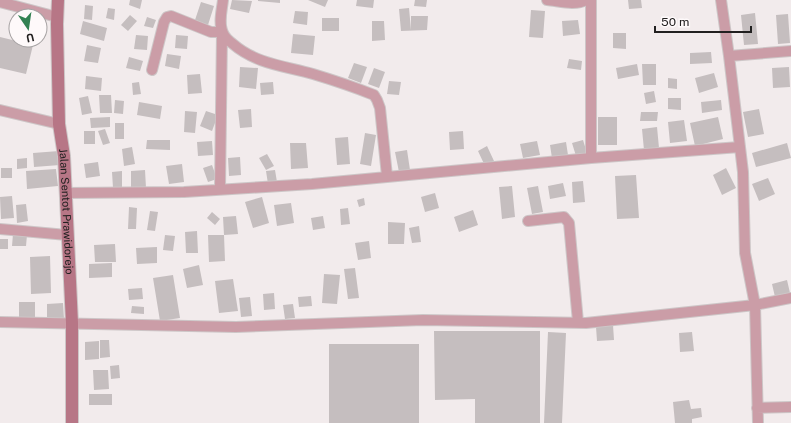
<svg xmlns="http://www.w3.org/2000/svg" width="791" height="423" font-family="'Public Sans',sans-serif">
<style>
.building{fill:#c5bebf}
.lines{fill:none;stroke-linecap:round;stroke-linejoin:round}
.minor-casing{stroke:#cdc6c7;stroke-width:12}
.secondary-casing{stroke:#cdc6c7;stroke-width:14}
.minor{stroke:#cb9da7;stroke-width:10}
.secondary{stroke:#b77686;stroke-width:12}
.labels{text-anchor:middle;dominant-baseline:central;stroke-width:3.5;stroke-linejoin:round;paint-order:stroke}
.street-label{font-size:11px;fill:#222020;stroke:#fef9fa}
</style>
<rect width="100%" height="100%" fill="#f2ebec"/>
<path class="building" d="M130 0H142L140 9 129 5Z
M232 0 252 1 249 13 230 9Z
M258 0H280V3L258 1Z
M308 0H328L325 7Z
M357 0H374L373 8 356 6Z
M415 0H427L426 7 414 6Z
M628 0H641L642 8 629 9Z
M201 2 214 6 208 25 195 20Z
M85 5 93 6 92 20 84 19Z
M108 8 115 9 114 20 106 18Z
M409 8 411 30V16H428L427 30 401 31 399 9Z
M531 10 545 11 543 38 529 37Z
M295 11 308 12 307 25 293 23Z
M755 13 758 44 744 45 741 15Z
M788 14 790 43 778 44 776 15Z
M130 15 137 21 128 31 121 25Z
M147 17 156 20 153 28 144 26Z
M322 18H339V31H322Z
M578 20 580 34 563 36 562 21Z
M83 21 107 28 104 41 80 34Z
M372 21H384L385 40 372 41Z
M613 33H626V49L613 48Z
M293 34 315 36 313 55 291 53Z
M136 35 148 36 147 50 134 49Z
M176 35 188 36 187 49 175 48Z
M0 37 33 45 26 74 0 68Z
M87 45 101 48 98 63 84 61Z
M711 52 712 63 690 64V53Z
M167 54 181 56 179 69 165 66Z
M129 57 143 61 140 71 126 68Z
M569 59 582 61 581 70 567 68Z
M354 63 367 67 361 83 348 78Z
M637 64 639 75 618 79 616 68Z
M642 64H656V85H643Z
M240 67 258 68 256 89 239 87Z
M789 67 790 87 773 88 772 68Z
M374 68 385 72 379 88 368 84Z
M714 73 718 87 699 93 695 78Z
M200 74 202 93 188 94 187 75Z
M86 76 102 78 101 91 85 89Z
M668 78 677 79V89L668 88Z
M389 81 401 82 399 95 387 94Z
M139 82 141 94 133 95 132 83Z
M273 82 274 94 261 95 260 83Z
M654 91 656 102 646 104 644 93Z
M99 95H111L112 113H100Z
M88 96 92 113 82 115 79 98Z
M668 98H681V110L668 109Z
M115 100 124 101 123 114 114 113Z
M721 100 722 110 702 113 701 102Z
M139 102 162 106 160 119 137 115Z
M251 109 252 127 240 128 238 110Z
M759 109 764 134 748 137 743 112Z
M185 111 197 112 195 133 184 132Z
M206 111 218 115 212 131 200 126Z
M641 112H658L657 121H640Z
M110 117V127L91 128 90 118Z
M598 117H617V145H598Z
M718 117 723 139 695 146 690 123Z
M684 120 687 141 670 143 668 122Z
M115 123H124V139H115Z
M657 127 659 148 644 150 642 129Z
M105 129 110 143 103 145 98 131Z
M84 131H95V144H84Z
M463 131 464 149 450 150 449 132Z
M365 133 376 135 371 166 360 164Z
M348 137 350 164 337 165 335 138Z
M147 140H170V150L146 149Z
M583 140 587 153 576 156 572 143Z
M212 141 213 155 198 156 197 142Z
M537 141 540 155 523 158 520 144Z
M566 142 568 155 552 158 550 145Z
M290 143H306L308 168 291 169Z
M787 143 791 158 756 167 752 153Z
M487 146 494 161 485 166 478 151Z
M132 147 135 164 124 166 122 149Z
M407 150 410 170 399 172 395 152Z
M59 151 60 165 34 167 33 153Z
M267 154 274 166 266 170 259 158Z
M240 157 241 175 229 176 228 158Z
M27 158V168L17 169V159Z
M98 162 100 176 86 178 84 164Z
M182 164 184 182 169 184 166 166Z
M212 165 217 179 208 182 203 168Z
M1 168H12V178H1Z
M726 168 736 188 722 195 713 175Z
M56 169 58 186 27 189 26 171Z
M145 170 146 188H131V171Z
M275 170 277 182 268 184 266 171Z
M122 171V187L113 188 112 172Z
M636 175 639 218 617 219 615 176Z
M768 178 775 194 759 201 752 184Z
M583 181 585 202 573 203 572 182Z
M563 183 566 196 550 199 548 186Z
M512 186 515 217 502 219 499 187Z
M538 186 543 212 532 214 527 188Z
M435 193 439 208 425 212 421 197Z
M12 196 14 218 1 219 0 197Z
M262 197 269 223 253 228 245 202Z
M364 198 365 205 359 207 357 200Z
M291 203 294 223 277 226 274 205Z
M26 204 28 221 17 223 16 205Z
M129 207 137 208 136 229H128Z
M348 208 350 224 341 225 340 209Z
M473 210 478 225 459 232 454 217Z
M150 211 158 212 155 231 147 230Z
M212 212 220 219 215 225 207 218Z
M236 216 238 234 224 235 223 217Z
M323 216 325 228 313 230 311 218Z
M388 222 405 223 404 244H388Z
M419 226 421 242 412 243 409 228Z
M197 231 198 253H186L185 232Z
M13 234 27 235 26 246H12Z
M165 235 175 236 173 251 163 250Z
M208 235H224L225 261 209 262Z
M0 239H8V249H0Z
M369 241 371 258 358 260 355 243Z
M115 244 116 262H95L94 245Z
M157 247V263L137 264 136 248Z
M50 256 51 293 31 294 30 257Z
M112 263V277L89 278V264Z
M199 265 203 285 187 288 183 269Z
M355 268 359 298 348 299 344 269Z
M324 274 340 275 337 304 322 303Z
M173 275 180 318 160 321 153 278Z
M233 279 238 311 219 313 215 281Z
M787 280 790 293 775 297 772 284Z
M142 288 143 299 129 300 128 289Z
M274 293 275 309 264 310 263 294Z
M311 296 312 306 299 307 298 297Z
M250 297 252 316 241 317 239 298Z
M19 302H35V318H19Z
M63 303 64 319 47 320V304Z
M293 304 295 318 285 319 283 305Z
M132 306 144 307V314L131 313Z
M613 325 614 340 597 341 596 327Z
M434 331H540V423H475V399L435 400Z
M548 332 566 333 562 423H544Z
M692 332 694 351 680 352 679 333Z
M100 340H109L110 357 100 358Z
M99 341V359L85 360V342Z
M329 344H419V423H329Z
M119 365 120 378 111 379 110 366Z
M93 370H108L109 389 94 390Z
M89 394H112V405H89Z
M689 400 691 409 701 408 702 417 692 419V423H675L673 402Z"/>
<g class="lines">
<defs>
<path id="minor" d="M223 0C222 10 218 23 223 33 225 38 229 41 233 44 256 64 285 66 313 74 333 80 354 87 374 95L377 100 380 108 387 176
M547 0C559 1 575 6 586 0
M721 0 729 56 791 51
M0 2 57 17
M729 56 743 172 745 253 755 305 758 423
M152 70 164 22 167 17 171 16 211 32H222L220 189
M0 110 59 124
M591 158V0
M65 193 184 192 312 184 591 158 740 147
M528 221 564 217 569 223 578 322
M0 229 67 235
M0 322 236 327 423 320 586 323 755 305 791 298
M757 408 791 407"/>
<g id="secondary">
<path id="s1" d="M58 0 57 24 59 124 64 156 72 323V423"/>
</g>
</defs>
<use href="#minor" class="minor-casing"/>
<use href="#secondary" class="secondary-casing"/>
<use href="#minor" class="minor"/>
<use href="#secondary" class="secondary"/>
</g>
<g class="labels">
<g class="street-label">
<text stroke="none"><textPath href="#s1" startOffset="212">Jalan Sentot Prawidorejo</textPath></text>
</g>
</g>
<g transform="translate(28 28) rotate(167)"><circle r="19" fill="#fef9fa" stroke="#a6a2a3"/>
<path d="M0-3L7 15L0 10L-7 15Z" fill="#328152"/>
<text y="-6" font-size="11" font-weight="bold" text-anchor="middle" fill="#222020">U</text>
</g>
<path d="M655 26v6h96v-6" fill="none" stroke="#222020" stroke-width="2"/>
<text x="661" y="26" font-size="12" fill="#222020" stroke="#fef9fa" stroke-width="3" paint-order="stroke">50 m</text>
</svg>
